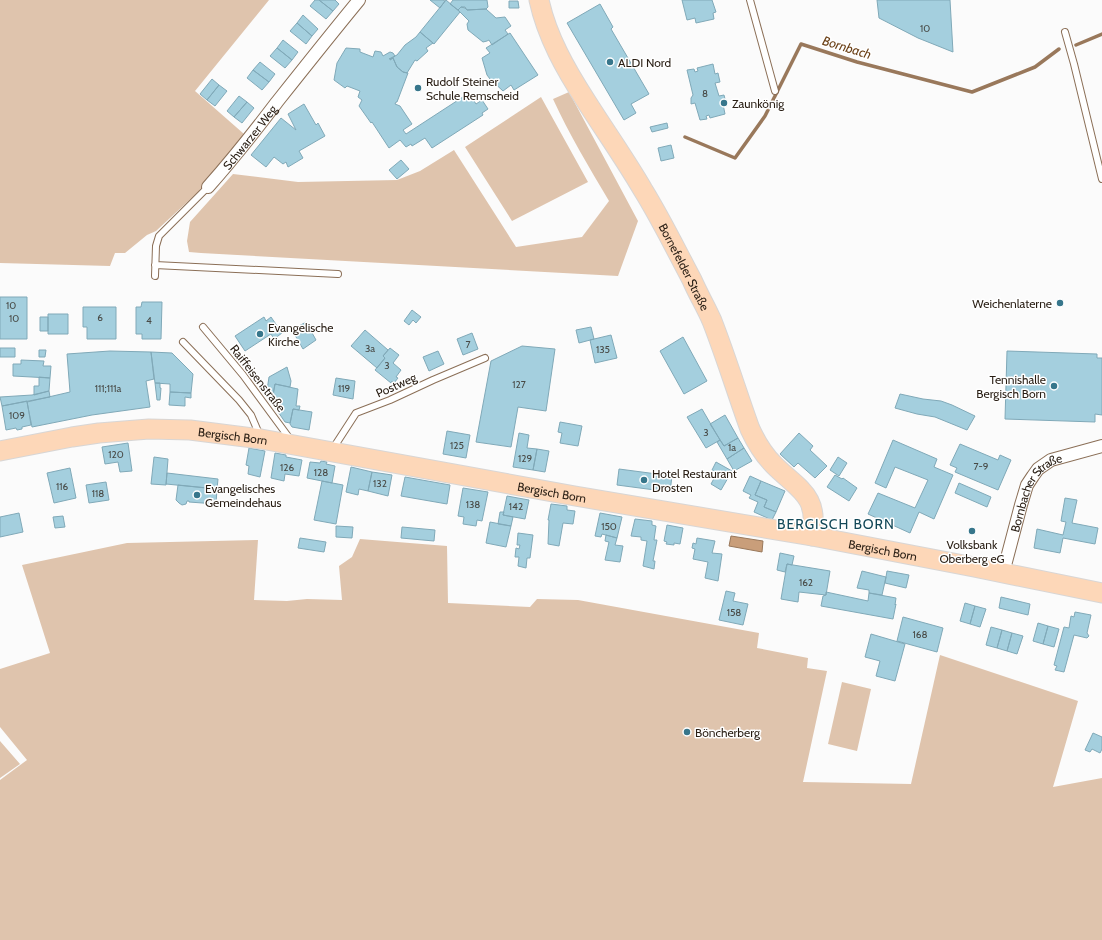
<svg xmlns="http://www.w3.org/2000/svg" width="1102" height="940" font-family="Cabin,sans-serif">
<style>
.green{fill:#dfc4ad}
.water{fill:#c99e7a;stroke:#99785b}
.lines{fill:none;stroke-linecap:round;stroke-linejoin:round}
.stream{stroke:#99785b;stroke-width:3.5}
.building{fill:#a4cfde;stroke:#80a9b8}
.service-casing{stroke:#8b6f57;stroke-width:8}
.minor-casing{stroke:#8b6f57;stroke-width:14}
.primary-casing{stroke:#d8d6d5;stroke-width:21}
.service{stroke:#fff;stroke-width:6}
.minor{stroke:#fff;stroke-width:12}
.primary{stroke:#fdd7b8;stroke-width:19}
.poi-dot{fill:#37768b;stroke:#fff;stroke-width:1.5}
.labels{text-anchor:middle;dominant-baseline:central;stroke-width:3;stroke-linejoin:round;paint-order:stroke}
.number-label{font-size:10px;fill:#484a46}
.poi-label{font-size:12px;fill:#291e14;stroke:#fff;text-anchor:start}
.street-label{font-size:12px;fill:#291e14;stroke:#fff}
.water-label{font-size:13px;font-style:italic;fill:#6a3f15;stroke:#fff}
.quarter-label{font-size:14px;letter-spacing:1px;fill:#124757;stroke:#fff}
</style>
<rect width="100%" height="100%" fill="#fbfbfb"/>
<path class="green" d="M0 0H269L195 91 244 134 198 192 156 231 147 235 125 253H115L110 266 0 263Z
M569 92 638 221 618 276 201 253 189 252 187 241 190 222 233 174 298 182 397 180 420 171 454 150 516 247 582 237 609 201C589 167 569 134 553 99Z
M541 97 588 182 512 221 465 147Z
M360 539 447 546 448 603 530 607 537 599 578 600 759 633 757 648 808 658 807 668 827 671 803 782 911 784 940 655 1078 701 1053 787 1102 778V940H0V780L27 760 0 727V669L50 653 22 565 127 543 258 540 254 600 287 601 307 599 342 600 339 566 352 557Z
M842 682 871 689 857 751 828 744Z
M0 741 20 764 0 778Z"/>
<path class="water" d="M731 536 763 541 762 552 729 546Z"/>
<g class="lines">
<path class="stream" d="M1076 45 1102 34
M685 137 735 158 765 116 801 44 857 62 972 92 1035 67 1059 49"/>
</g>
<path class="building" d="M315 0H319L333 11 326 19 310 6Z
M319 0H335L339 4 333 11Z
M430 0H443L445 1 440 8Z
M446 0 460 12 434 44 420 32Z
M453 0H487L488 7 486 9 467 10 465 7H461L458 10 450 4Z
M682 0H712L716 12 713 13 714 19 696 23 695 18 687 20Z
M877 0H950L953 52 918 38 879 18Z
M509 1H518L519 8H509Z
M600 4 613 27 611 29 649 94 631 104 636 113 624 120 567 23Z
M461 7 465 8 467 10 486 9 496 18 505 17 511 26 505 30 508 34 492 45 489 40 487 41 483 42 468 30 467 24 469 21 458 10Z
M303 15 318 29 312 36 297 23Z
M297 23 312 36 306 44 290 31Z
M420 32 433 43 426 48 428 51 417 61 415 60 407 73 403 72 397 67 393 58 389 59 397 55 405 45 416 37Z
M510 33 538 75 514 90 511 85 503 91 490 79 487 75 482 58 490 53 486 48Z
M283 40 298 52 292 60 277 48Z
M277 48 292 60 285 68 270 56Z
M346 48 360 49V52L373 57 375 51 381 52 383 56 390 52 393 53 395 56 390 60 393 58 397 67 403 72 408 73 397 102H396L395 104 400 106 412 124 403 130 406 134 469 93 476 104 482 100 488 109 482 113 483 115 432 148 425 138 412 146 411 144 406 147 400 140 389 148 372 122 371 123 359 106 362 100 358 97 360 91 347 86 345 88 334 80 337 63Z
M260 62 275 74 269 82 253 70Z
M713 64 715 74 718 73 720 82 715 83 719 96 724 95 726 103 723 104 725 114 710 118 709 115 706 116 707 119 700 120 695 103 691 104V98L693 95 687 70 694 69 695 72 698 71 697 68Z
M253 70 269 82 262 90 247 78Z
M212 79 219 85 207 100 200 94Z
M219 85 227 91 215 106 207 100Z
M239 96 247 102 234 117 227 111Z
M247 102 254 108 242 123 234 117Z
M304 104 316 125 318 123 325 136 299 151 303 158 288 167 286 162 283 164 274 157 266 167 251 155 281 118 296 130 288 114Z
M667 123 668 128 652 132 650 127Z
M671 145 674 158 661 161 658 148Z
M401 160 409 169 397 179 389 170Z
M0 297H27V339H0Z
M142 302H162L161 339H142V334H136V307H141Z
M83 307H116V339H87V327H83Z
M412 310 421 317 416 323 413 320 409 325 404 321Z
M48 314H68V334H48Z
M40 317H48V331H40Z
M264 317 266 321 271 317 282 333 274 339 271 334 245 351 235 336Z
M306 322 316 340 303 349 292 330Z
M591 327 594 339 579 343 576 330Z
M365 330 388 350 383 356 385 358 377 368 351 346Z
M472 333 478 349 463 355 457 339Z
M611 335 617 358 595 363 590 340Z
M683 337 707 381 684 394 660 351Z
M522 346 555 349 546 411 518 407 511 447 476 442 491 361Z
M0 348H15V357H0Z
M390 348 399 355 393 363 401 370 396 377 398 378 394 383 392 381 391 383 375 370 385 358 383 356Z
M39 350H46L45 357H39Z
M110 351 151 352 154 379 146 381 150 407 92 415 32 427 27 402 70 392 67 354Z
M438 351 444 364 429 371 423 357Z
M1007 351 1097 354V358H1102V415L1095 414V422L1005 419Z
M151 352 172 353 193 374 191 393 170 392V384L155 383Z
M21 360 44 361 43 366H51L50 378 13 376V364H21Z
M287 367 291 381 290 387 275 384 272 398 266 397 269 377Z
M39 377 50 378 49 391 34 395V386H39Z
M336 378 355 381 353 399 333 395Z
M155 383H160V388H161L160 400H157Z
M275 384 298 389 296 406H300L299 410 293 409 290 423 285 422 272 403Z
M49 391 50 397 2 406 0 397 32 395Z
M170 392 191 393V398L185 397V406L169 405Z
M900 394 923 399 941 401 952 405 975 416 967 430 935 417 917 414 895 408Z
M27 401 31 425 22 427V429L17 430 16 428 6 430 2 406Z
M293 409 312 412 309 430 292 427 290 424Z
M702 409 720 440 706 448 687 417Z
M725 415 738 438 724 446 710 424Z
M560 422 582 426 578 446 560 443 562 433 558 432Z
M447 431 470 435 466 458 443 454Z
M519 433 529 435 527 448 537 449 533 470 513 467Z
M799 433 813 446 810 450 827 466 815 478 798 463 794 467 780 454Z
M738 438 744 448 727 459 717 442 720 440 724 446Z
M893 440 937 459 934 467 953 475 934 519 919 512 910 533 868 514 878 493 915 508 928 480 895 467 886 488 875 483Z
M128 443 132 471 120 472 118 462 105 464 102 447Z
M960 444 998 460 1000 455 1011 460 998 490 955 472 957 468 950 465Z
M249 448 265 451 260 477 248 474 249 466 246 465Z
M744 448 752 461 734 471 727 459Z
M537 449 549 451 545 472 533 470Z
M275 453 286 455V457L302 460 299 476 285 474 284 481 271 478Z
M154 457 168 459 166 485 151 484Z
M838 457 847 463 839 476 830 470Z
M321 461 327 462 326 464 335 466 332 483 307 478 310 462 320 463Z
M716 462 732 471 721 490 711 484 717 473 712 470Z
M351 467 372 472 368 491 359 489 358 495 346 492Z
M70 468 76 498 54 503 47 473Z
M619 469 672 476 670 492 617 485Z
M372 472 392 475 388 496 368 491Z
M167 473 218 479 217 489 166 484Z
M835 475 842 479 843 478 857 488 849 501 827 487Z
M750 476 761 481 755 495 767 500 764 507 776 512 772 520 754 512 758 502 749 498 751 495 743 491Z
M405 477 450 485 447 504 401 496Z
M322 481 343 485 336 524 314 520Z
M761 481 785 491 776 512 764 507 767 500 755 495Z
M106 482 109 500 89 503 86 485Z
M959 483 991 497 987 507 955 493Z
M178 485 217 489 216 504 189 502V501H187L186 504 182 505 179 503 176 500Z
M463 488 488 492 482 521 477 520 476 526 463 524 464 517 458 516Z
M507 496 529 500 525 519 503 515Z
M1065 498 1077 500 1072 523 1098 528 1095 544 1063 538 1060 553 1034 548 1037 529 1063 535 1066 522 1061 521Z
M551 504 567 506V510L575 511 573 524 563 523 559 546 548 544 549 520H548Z
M500 512H504L503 515 513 517 511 526 498 524Z
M19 513 23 532 0 537V517Z
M600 513 622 517 617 538 602 534 601 537 595 536Z
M63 516 65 527 55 528 53 517Z
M635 519 652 521V525L656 526 654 540H657L653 561H655L654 569 643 566 647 541 641 540V537L631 536Z
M490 522 511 526 506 547 486 543Z
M667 525 683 528 680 544 674 543V545L666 544 667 542 664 541Z
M336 526 353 527 352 538 336 537Z
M402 527 435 530 434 541 401 538Z
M518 533 533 535 530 558H527L526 568 518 566 519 557H515L516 548 519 549 520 545H517Z
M606 535 617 538 615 545 623 546 620 562 605 560 609 542 605 541Z
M300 538 326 542 324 552 298 548Z
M697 538 715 541 712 553 722 554 718 581 705 578 708 562 693 559 695 549 692 548 693 543 696 544Z
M780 553 794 556 792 565 787 564 785 572 777 570Z
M787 564 830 571 826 595 799 592 798 602 781 599Z
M862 571 886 577 882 595 869 593V590L857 588Z
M887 571 909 575 906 588 885 583Z
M726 591 735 593 733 601 748 604 743 625 719 620Z
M826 592 868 601 869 593 896 598 895 605 896 604 893 619 821 606 823 596 826 595Z
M1001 597 1030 604 1028 615 999 608Z
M965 603 975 606 970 624 960 621Z
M975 606 986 609 980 627 970 624Z
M1075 612 1091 615 1087 633 1089 636 1087 638 1074 635 1064 672 1055 670 1057 666 1054 665 1064 627 1069 628 1071 616 1074 617Z
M903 617 943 628 937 652 897 641Z
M1038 623 1048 626 1043 644 1033 641Z
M1048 626 1059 629 1054 647 1043 644Z
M991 627 1002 630 997 648 986 645Z
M1002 630 1012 633 1007 651 997 648Z
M1012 633 1023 636 1017 654 1007 651Z
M871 634 905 644 895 681 876 676 880 661 865 657Z
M1093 733 1102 737V749L1100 753 1092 749 1090 752 1085 750Z"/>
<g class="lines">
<defs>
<path id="service" d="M750 0 775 91
M1065 32 1074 64 1102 179
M155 265 338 274
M155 276 156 246 159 236 208 187
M203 327 243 375 290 439
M183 342 239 400 251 415 260 436
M332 450 356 413 390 400 433 380 485 358"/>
<g id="minor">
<path id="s1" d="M208 187C232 160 255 131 277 102 304 68 331 34 359 0"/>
<path id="s2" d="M1003 573 1021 505 1027 485 1033 476 1038 469 1051 460 1102 446"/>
</g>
<g id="primary">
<path id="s3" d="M539 0C547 37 566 70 586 101 605 131 625 159 643 190 661 219 676 250 692 280 698 294 706 307 712 321 726 357 737 393 750 429 756 442 764 455 774 465 799 490 819 495 812 536"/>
<path id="s4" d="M0 451 72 437 99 433 149 429 190 430 261 439 575 496 812 536 974 567 1102 593"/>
</g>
</defs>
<use href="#service" class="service-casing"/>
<use href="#minor" class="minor-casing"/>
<use href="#primary" class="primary-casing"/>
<use href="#service" class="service"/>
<use href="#minor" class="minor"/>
<use href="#primary" class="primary"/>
</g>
<g class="poi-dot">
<circle cx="610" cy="62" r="4"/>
<circle cx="418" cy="88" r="4"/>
<circle cx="724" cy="103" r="4"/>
<circle cx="1060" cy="303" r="4"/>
<circle cx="260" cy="334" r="4"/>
<circle cx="1054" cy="386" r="4"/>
<circle cx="644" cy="480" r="4"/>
<circle cx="197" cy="495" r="4"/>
<circle cx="972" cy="531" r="4"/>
<circle cx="687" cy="732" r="4"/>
</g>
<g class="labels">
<g class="number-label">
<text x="925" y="28">10</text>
<text x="705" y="93">8</text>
<text x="11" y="305">10</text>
<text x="100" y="317">6</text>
<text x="14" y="318">10</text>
<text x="149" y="320">4</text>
<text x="468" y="344">7</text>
<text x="370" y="348">3a</text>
<text x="603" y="349">135</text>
<text x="387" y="365">3</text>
<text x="519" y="384">127</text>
<text x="108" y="388">111;111a</text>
<text x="344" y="388">119</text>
<text x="17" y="415">109</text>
<text x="706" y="432">3</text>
<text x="457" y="445">125</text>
<text x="732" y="447">1a</text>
<text x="116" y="454">120</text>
<text x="525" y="458">129</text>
<text x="981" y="466">7-9</text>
<text x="287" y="467">126</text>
<text x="321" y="472">128</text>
<text x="380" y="483">132</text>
<text x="62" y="486">116</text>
<text x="98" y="493">118</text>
<text x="473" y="504">138</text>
<text x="516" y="506">142</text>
<text x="609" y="526">150</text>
<text x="806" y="582">162</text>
<text x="734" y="612">158</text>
<text x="920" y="634">168</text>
</g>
<g class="poi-label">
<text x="618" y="62">ALDI Nord</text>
<text x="426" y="81">Rudolf Steiner<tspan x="426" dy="14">Schule Remscheid</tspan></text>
<text x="732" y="103">Zaunkönig</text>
<text x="1052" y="303" text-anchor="end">Weichenlaterne</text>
<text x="268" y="327">Evangelische<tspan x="268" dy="14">Kirche</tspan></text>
<text x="1046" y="379" text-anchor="end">Tennishalle<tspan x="1046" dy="14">Bergisch Born</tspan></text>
<text x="652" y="473">Hotel Restaurant<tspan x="652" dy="14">Drosten</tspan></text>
<text x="205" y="488">Evangelisches<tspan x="205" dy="14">Gemeindehaus</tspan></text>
<text x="972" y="544" text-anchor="middle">Volksbank<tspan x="972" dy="14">Oberberg eG</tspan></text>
<text x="695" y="732">Böncherberg</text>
</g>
<g class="street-label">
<text stroke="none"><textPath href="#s1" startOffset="65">Schwarzer Weg</textPath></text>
<text stroke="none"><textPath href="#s3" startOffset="305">Bornefelder Straße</textPath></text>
<text transform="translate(258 378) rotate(52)">Raiffeisenstraße</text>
<text transform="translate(396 385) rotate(-24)">Postweg</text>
<text stroke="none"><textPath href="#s4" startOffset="235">Bergisch Born</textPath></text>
<text stroke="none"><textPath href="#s4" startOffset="559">Bergisch Born</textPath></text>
<text stroke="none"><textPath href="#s2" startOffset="90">Bornbacher Straße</textPath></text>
<text stroke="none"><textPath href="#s4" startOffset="895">Bergisch Born</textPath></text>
</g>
<g class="water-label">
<text transform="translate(847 47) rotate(17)">Bornbach</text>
</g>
<g class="quarter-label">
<text x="836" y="524">BERGISCH BORN</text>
</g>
</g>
</svg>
